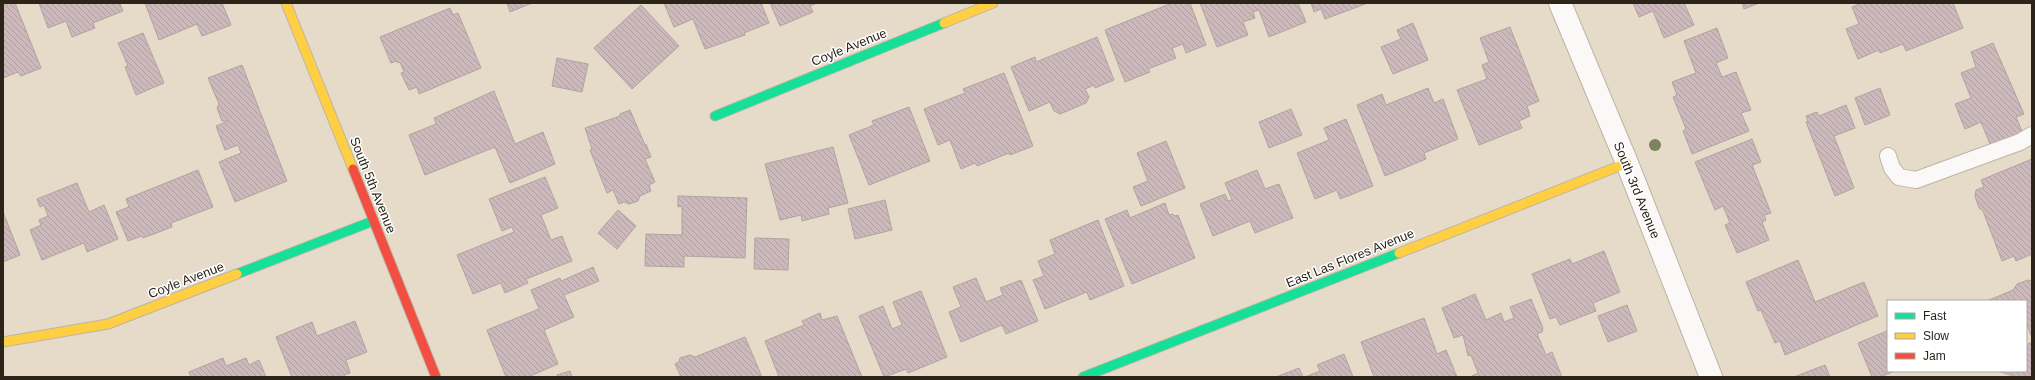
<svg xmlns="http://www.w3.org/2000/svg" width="2035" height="380" font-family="Arial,sans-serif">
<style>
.building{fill:url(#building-back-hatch);stroke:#b0a4a0}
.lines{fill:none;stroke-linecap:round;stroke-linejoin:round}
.lane-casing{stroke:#bdb4a6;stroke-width:18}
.street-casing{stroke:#bdb4a6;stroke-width:24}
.fast-casing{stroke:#bdb4a6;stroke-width:11}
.slow-casing{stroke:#bdb4a6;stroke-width:11}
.jam-casing{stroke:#bdb4a6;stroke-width:11}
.lane{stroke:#fbf9f7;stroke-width:16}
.street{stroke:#fbf9f7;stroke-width:22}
.fast{stroke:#16e098;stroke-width:9}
.slow{stroke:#ffcf43;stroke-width:9}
.jam{stroke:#f24e42;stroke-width:9}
.tree{fill:#7b845c}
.labels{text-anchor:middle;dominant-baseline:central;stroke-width:3;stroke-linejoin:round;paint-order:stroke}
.street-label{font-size:13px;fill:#2c2418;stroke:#fff}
</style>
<defs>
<pattern id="building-back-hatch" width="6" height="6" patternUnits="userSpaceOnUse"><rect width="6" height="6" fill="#cdb9bb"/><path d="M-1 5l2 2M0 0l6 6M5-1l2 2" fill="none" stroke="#b09fa0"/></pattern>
</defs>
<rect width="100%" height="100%" fill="#e6dac9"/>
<path class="building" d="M9 3H15L41 68 21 76 18 72 3 78V6Z
M39 3H122L120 4 123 11 93 23 95 28 72 37 66 21 48 28Z
M145 3H222L231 25 202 36 197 24 159 40Z
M507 3H532L510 12Z
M664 3H761L769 23 744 33 745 35 705 49 693 19 674 27Z
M770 3H817L810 6 813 12 780 26Z
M1172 3H1190L1206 45 1186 53 1183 44 1172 48 1176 58 1148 69 1150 72 1125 82 1105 30Z
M1200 3H1298L1306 22 1269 37 1259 10 1253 12 1255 18 1243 22 1248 35 1217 47Z
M1311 3H1368L1325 19 1321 9 1314 12Z
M1633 3H1684L1694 25 1664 38 1653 11 1639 17Z
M1742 3H1759L1744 9Z
M1856 3H1953L1963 28 1906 51 1903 44 1880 53 1879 50 1858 59 1846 29 1859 24 1852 7 1857 5Z
M641 5 679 46 632 89 594 48Z
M450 8 453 15 458 13 481 68 419 94 417 87 409 90 401 73 404 72 400 62 398 63 397 61 391 63 380 37Z
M1413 23 1428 60 1393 74 1381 47 1401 39 1397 30Z
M1510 27 1539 101 1527 106 1530 116 1519 121 1522 128 1479 145 1457 90 1487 79 1482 65 1489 62 1480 38Z
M1717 28 1728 58 1716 63 1722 77 1736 72 1751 110 1741 113 1749 131 1692 154 1683 131 1686 129 1673 97 1677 95 1672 82 1696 73 1684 41Z
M143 33 164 83 136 95 125 67 128 66 118 43Z
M1097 37 1114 80 1095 88 1094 85 1085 89 1089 97 1086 103 1060 114 1054 111 1050 102 1029 111 1011 67 1035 57 1036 62Z
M1993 43 2024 114 2016 117 2024 136 1992 149 1981 122 1965 129 1955 104 1971 98 1961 73 1976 67 1971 52Z
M557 58 588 64 582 92 552 86Z
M242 65 287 181 235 202 219 162 241 153 238 145 225 150 216 126 228 121H222L217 108 219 104 208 78Z
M1004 73 1033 146 1010 155 1009 153 977 166 975 163 961 169 950 140 938 145 924 109 965 93 963 89Z
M1428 88 1434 103 1443 99 1458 139 1424 153 1426 159 1385 176 1357 105 1382 94 1386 105Z
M1880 88 1890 115 1865 125 1855 98Z
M494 91 515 144 543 132 555 164 510 183 495 147 425 175 409 135 436 124 434 118Z
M1846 105 1855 128 1834 136 1854 188 1835 196 1806 122 1808 121 1806 116 1817 112 1819 116Z
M909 107 930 161 869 185 849 135 874 125 872 121Z
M1291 109 1302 135 1269 148 1259 122Z
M630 110 645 145 646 144 651 157 645 159 655 182 649 185 651 191 640 196 638 201 629 204 624 202 619 204 613 190 607 193 590 150 592 149 585 128 620 116V114Z
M1346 119 1373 186 1340 199 1337 190 1315 199 1297 153 1329 140 1324 128Z
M1752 139 1761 162 1752 165 1771 213 1764 215 1766 220 1762 222 1769 240 1737 253 1725 225 1730 223 1723 206 1715 210 1695 162Z
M1166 141 1185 188 1141 206 1133 187 1148 181 1137 153Z
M833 147 848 203 828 208 829 214 802 221 801 215 780 220 765 164Z
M2032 159V254L2016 261 2014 256 2002 261 1983 211 1979 208 1975 196 1976 190 1984 187 1981 180Z
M198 170 213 207 171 223 172 227 143 238 142 236 128 241 116 212 129 207 126 199Z
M1257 170 1265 189 1279 184 1293 218 1255 233 1250 221 1213 236 1200 204 1225 194 1228 201 1232 200 1225 183Z
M545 177 558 208 541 215 551 240 562 236 572 261 526 279 528 283 505 293 501 283 473 294 457 255 514 232 512 227 502 231 489 199Z
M77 183 89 212 104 205 118 239 87 252 84 243 42 260 30 230 41 225 39 220 48 216 44 205 40 207 37 199Z
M678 196 747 198 745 258 684 256V267L645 266 646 234 682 235V206L678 207Z
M885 200 892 230 855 239 848 209Z
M1165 203 1169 215 1173 214 1175 216 1178 215 1195 258 1132 284 1105 219 1127 210 1130 218Z
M618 210 636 226 617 249 598 233Z
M3 212 20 255 3 262Z
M1098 220 1124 286 1090 300 1087 292 1045 309 1033 280 1044 276 1038 261 1055 254 1050 240Z
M755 238 789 239 788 270 754 269Z
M1604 251 1620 292 1593 303 1596 311 1560 325 1556 317 1550 319 1532 274 1570 259 1572 264Z
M1798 260 1815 302 1864 282 1878 316 1785 355 1780 341 1775 343 1761 310 1758 311 1746 282Z
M593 267 599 281 564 295 574 317 544 330 558 364 528 377H506L487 330 539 309 531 290 560 278 561 281Z
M976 278 986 302 1003 295 1000 288 1021 280 1038 321 1006 334 1002 325 961 342 949 312 961 307 953 287Z
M2028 280 2032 281V338L2026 322V301H1987L2013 290 2017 284Z
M921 291 947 357 908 373 906 369 884 377 859 316 883 306 892 329 902 325 893 302Z
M1475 294 1486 320 1501 313 1504 322 1514 318 1510 307 1531 299 1543 328 1542 332 1537 334 1546 355 1552 352 1562 377H1470L1478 373 1471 355 1468 356 1463 335 1454 338 1442 308Z
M1627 305 1637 331 1608 342 1598 316Z
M820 313 822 320 837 316 862 377H779L765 341 804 325 802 321Z
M1424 318 1437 354 1446 350 1457 377H1374L1361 342Z
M355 321 367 352 346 360 350 373 344 375 345 377H292L276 337 312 322 317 336Z
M1887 331 1888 371H1895L1880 377H1872L1858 343Z
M745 337 762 377H681L675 364 679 362 680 358 690 355 695 357Z
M2032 342V377H2011L2010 375 1998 371H2026V345Z
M1344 354 1353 377H1305L1320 371 1317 365Z
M223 358 226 366 246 358 249 365 259 360 266 377H191L189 372Z
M1825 365 1830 377H1794Z
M1299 368 1303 377H1276Z
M570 371 572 377H558L557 375Z"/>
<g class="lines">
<defs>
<path id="lane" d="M1888 156 1892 168 1899 177 1916 180 2020 142 2032 135"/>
<path id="street" d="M1560 3 1627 163 1711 377"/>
<path id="fast" d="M715 116 944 23
M237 274 373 221
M1083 377 1399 253"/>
<path id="slow" d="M286 3 353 169
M944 23 993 3
M1399 253 1627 163
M3 342 108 324 237 274"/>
<path id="jam" d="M353 169 436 377"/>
</defs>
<use href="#lane" class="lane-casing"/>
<use href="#street" class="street-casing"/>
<use href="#fast" class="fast-casing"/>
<use href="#slow" class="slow-casing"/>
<use href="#jam" class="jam-casing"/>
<use href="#lane" class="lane"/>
<use href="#street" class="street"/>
<use href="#fast" class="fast"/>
<use href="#slow" class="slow"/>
<use href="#jam" class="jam"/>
</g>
<circle class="tree" cx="1655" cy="145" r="6"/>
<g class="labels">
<g class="street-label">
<text transform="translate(849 47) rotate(-22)">Coyle Avenue</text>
<text transform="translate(373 185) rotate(68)">South 5th Avenue</text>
<text transform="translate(1637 190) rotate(68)">South 3rd Avenue</text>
<text transform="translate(1350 258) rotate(-22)">East Las Flores Avenue</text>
<text transform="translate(186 280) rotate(-21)">Coyle Avenue</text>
</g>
</g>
<rect width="2035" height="380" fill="none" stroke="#2c2418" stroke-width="8"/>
<rect x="1887" y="300" width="140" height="72" fill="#ffffff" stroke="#aba7a3"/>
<rect x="1895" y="313" width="20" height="6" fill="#16e098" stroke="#aba7a3"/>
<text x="1923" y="320" font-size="12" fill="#2c2418">Fast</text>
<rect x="1895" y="333" width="20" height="6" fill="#ffcf43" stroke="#aba7a3"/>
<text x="1923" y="340" font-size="12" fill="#2c2418">Slow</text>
<rect x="1895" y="353" width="20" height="6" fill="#f24e42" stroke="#aba7a3"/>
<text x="1923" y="360" font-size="12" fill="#2c2418">Jam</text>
</svg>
